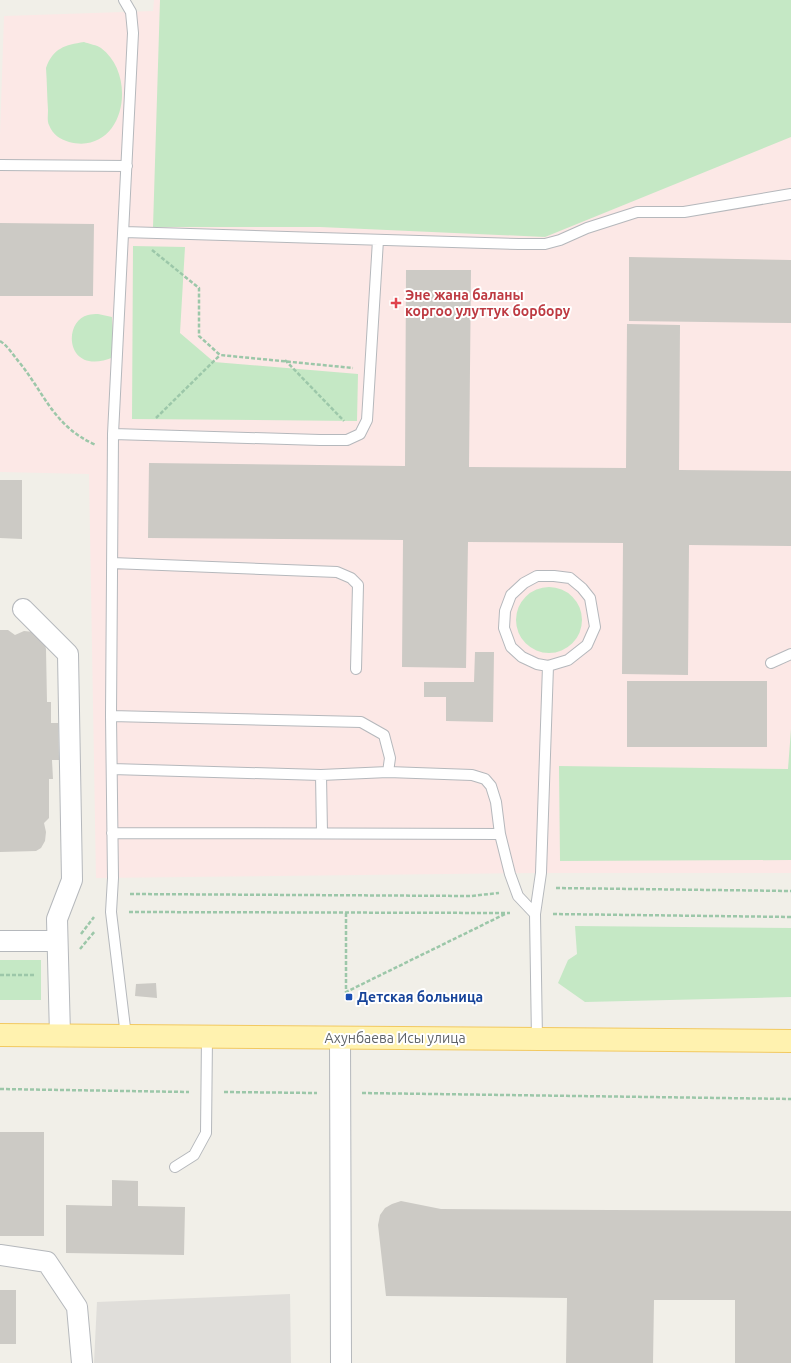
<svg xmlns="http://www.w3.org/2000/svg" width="791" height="1363" font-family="Ubuntu,sans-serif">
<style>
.industrial{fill:#e0deda}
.medical{fill:#fce8e6}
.green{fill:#c5e8c5}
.building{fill:#cccac5}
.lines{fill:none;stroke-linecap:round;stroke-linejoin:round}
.lane-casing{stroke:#b5b8bc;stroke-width:12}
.street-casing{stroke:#b5b8bc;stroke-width:22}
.primary-casing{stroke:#f2c960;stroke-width:24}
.path{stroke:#9cc7a9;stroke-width:2.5;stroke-dasharray:4 2;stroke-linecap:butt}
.lane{stroke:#fff;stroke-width:10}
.street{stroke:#fff;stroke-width:20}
.primary{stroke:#fff2af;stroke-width:22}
.health-dot{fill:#e0444e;stroke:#fff;stroke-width:1.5}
.transit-dot{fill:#1a4fb4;stroke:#fff;stroke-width:1.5}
.labels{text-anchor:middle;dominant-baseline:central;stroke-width:4;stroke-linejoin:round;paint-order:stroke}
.health-label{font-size:14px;font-weight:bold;fill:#be3a42;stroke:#fff;text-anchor:start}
.transit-label{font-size:14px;font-weight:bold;fill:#164399;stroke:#fff;text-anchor:start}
.street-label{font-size:14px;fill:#5f6368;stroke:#fff}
</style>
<rect width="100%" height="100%" fill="#f1efe8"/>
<path class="industrial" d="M290 1294 291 1363H94L97 1302Z"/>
<path class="medical" d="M154 0H791V873H541L96 878 89 474 0 472V135L4 16 153 11Z"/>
<path class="green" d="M160 0H791V137L545 237 320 227H153Z
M84 42C89 44 97 45 101 48 139 76 124 156 69 142 60 139 53 135 49 125 47 121 48 115 48 110 47 96 47 82 46 68 53 48 65 45 84 42Z
M133 246 185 247 180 333 214 362 358 374 357 421 132 419Z
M98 314 112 317 114 357C65 378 62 321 88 315 91 314 95 314 98 314Z
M516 620a33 33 0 1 1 66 0a33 33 0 1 1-66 0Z
M791 729V860L560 861 559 766 788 769Z
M575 926 791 928V997L585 1002 558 983 568 960 577 954Z
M0 960H41V1000H0Z"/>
<path class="building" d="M0 223 94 224 93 296H0Z
M629 257 791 260V323L629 321Z
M406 270H471L469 467 626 468 627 324 680 325 679 470 791 471V546L689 545 688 675 622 674 623 543 468 542 466 668 402 667 403 540 148 538 149 463 405 466Z
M0 480H22V539L0 538Z
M0 630H8L15 635 24 631 34 632 44 641 46 649 47 702H51V723H58L59 760H52L53 779H49V818L44 823 46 832 45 841 41 848 36 851 0 852Z
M475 652H494L493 722 446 721V697H424V682H474Z
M627 681H767V747H627Z
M156 983 157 998 135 996 136 984Z
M0 1132H44V1236H0Z
M112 1180 138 1181V1206L185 1207 184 1255 66 1253V1205L112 1206Z
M401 1201 441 1209 791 1211V1363H735V1300H654L653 1363H566L567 1298 386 1296 378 1225 380 1215 385 1208 392 1204Z
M0 1290H16V1344H0Z"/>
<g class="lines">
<defs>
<path id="lane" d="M124 0 131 12 133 33 113 434 111 716 113 878 111 912 126 1036
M0 165 127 166
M124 232 519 244H545L560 240 587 228 637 212H684L791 194
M113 434 320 440H347L360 434 367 420 378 240
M112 563 337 572 351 578 358 585 356 669
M771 663 791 654
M111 716 361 722 384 735 390 758 388 772
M112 769 321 775 388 772 472 775 485 779 491 786 496 802 500 834 510 874 518 896 535 914
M321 775 322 833
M112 833 500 834
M537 1039 535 914 541 873 548 666 568 660 587 645 595 627 590 598 582 588 570 578 554 576H537L524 583 511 595 505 611 504 628 511 647 522 657 537 664 548 666
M175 1167 194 1155 206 1133 207 1037"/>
<path id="street" d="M23 609 68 654 72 880 57 919 60 1035
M0 941H57
M340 1038 341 1363
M0 1255 47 1262 77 1307 82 1363"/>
<path id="primary" d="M0 1035 791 1041"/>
</defs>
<use href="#lane" class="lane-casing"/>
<use href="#street" class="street-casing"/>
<use href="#primary" class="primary-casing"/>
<path class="path" d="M152 250 199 288V336L220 355 353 368
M0 341C8 346 13 355 19 362 45 394 54 427 96 445
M285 360 344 421
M156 418 220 355
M556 888 791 891
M130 894 471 896 499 893
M129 912 510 913
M346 913V992L505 914
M553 914 791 917
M81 934 94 917
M80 949 95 931
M0 975H35
M0 1089 189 1092
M224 1092 317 1093
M362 1093 791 1099"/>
<use href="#lane" class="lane"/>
<use href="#street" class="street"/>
<use href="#primary" class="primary"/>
</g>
<path class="health-dot" d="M394 297h4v4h4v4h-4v4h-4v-4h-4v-4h4z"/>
<rect class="transit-dot" x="345" y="993" width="8" height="8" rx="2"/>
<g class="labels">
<g class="health-label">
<text x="405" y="295">Эне жана баланы<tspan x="405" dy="16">коргоо улуттук борбору</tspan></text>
</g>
<g class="transit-label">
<text x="357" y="997">Детская больница</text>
</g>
<g class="street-label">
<text x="395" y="1038">Ахунбаева Исы улица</text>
</g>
</g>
</svg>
